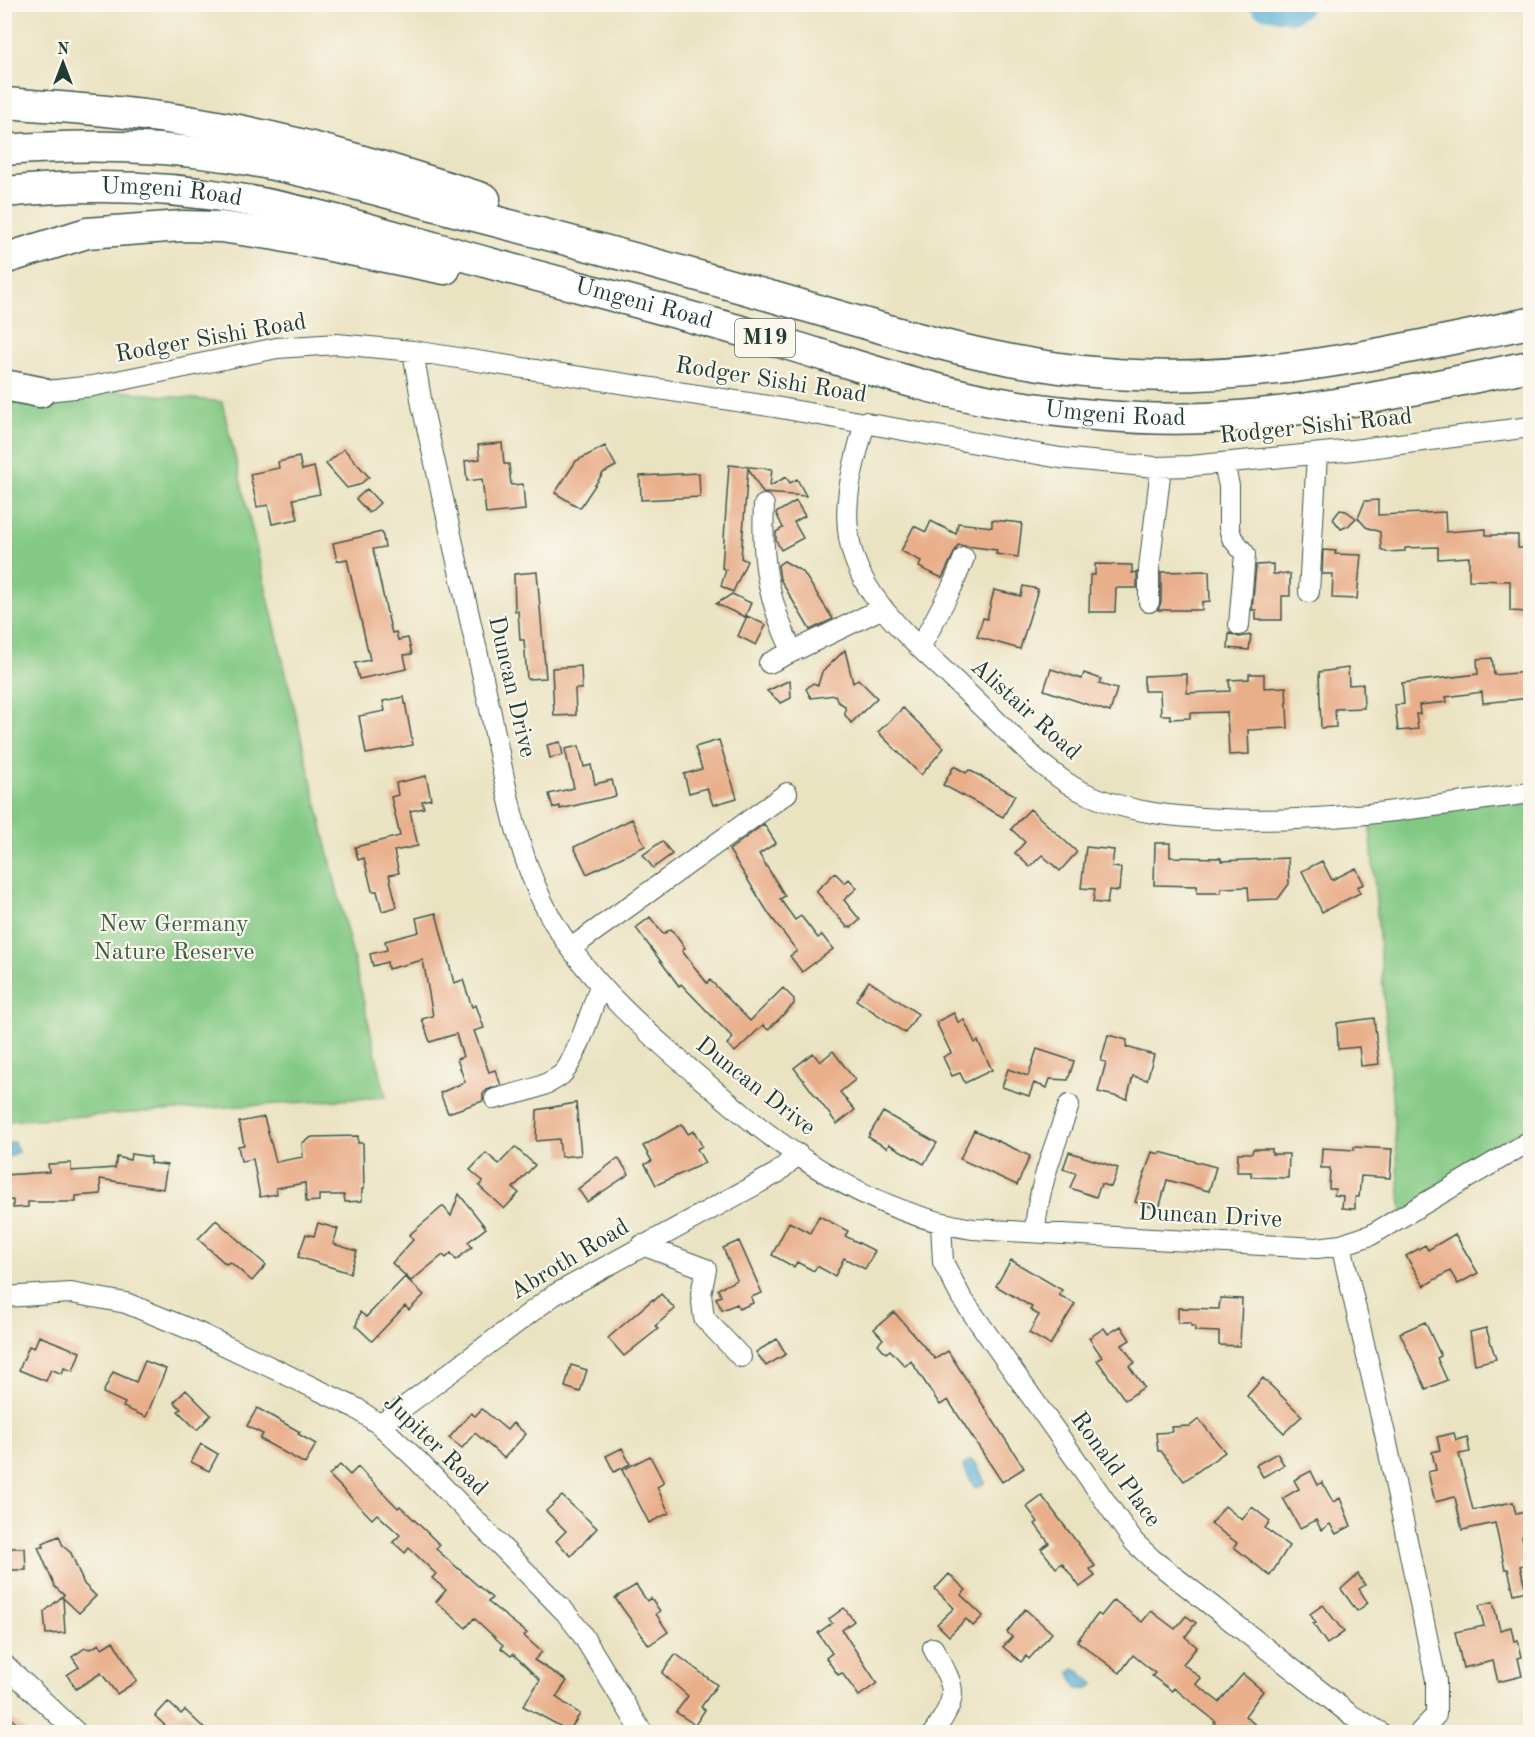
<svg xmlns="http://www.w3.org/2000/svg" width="1535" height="1737" font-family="'Old Standard TT',serif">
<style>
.green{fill:#83c984;stroke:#51835c;stroke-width:1.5}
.water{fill:#5bb1d8;stroke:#3d7786;stroke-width:1.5}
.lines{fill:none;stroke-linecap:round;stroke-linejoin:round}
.river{stroke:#5bb1d8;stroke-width:28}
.building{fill:#e9af8b}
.minor-casing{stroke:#3d5649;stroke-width:22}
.highway-casing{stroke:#3d5649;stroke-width:33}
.minor{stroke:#fff;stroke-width:20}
.highway{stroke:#fff;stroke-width:30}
.labels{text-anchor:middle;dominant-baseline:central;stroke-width:4.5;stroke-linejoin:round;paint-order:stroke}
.shield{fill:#fbf7ec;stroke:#61756b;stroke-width:1.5}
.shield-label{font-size:22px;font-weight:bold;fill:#1f3d34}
.street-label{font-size:24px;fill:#1f3d34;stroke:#fbf7ec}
.park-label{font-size:24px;fill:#386048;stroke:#fbf7ec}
</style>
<rect width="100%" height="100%" fill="#fbf7ec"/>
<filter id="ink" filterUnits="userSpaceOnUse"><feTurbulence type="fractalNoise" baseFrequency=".0167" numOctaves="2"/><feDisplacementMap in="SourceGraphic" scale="12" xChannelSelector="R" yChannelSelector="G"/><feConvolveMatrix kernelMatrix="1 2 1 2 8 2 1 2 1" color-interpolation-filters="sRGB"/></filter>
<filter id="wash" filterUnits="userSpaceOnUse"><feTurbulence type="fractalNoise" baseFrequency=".008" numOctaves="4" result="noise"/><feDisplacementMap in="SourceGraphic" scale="24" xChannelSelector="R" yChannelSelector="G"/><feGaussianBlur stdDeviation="1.35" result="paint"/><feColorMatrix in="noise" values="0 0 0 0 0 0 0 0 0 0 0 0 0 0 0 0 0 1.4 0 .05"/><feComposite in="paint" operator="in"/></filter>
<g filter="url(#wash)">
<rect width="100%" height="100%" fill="#eae3c2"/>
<path class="green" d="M5 379 222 402 386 1097 5 1121Z
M1530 793V1141L1402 1218 1369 815Z"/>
<path class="water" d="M14 1142 18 1152 5 1159V1145Z
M971 1460 977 1465 985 1483 975 1488 963 1466Z
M1075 1668 1094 1684 1090 1688H1077L1070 1673Z"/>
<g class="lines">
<path class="river" d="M1264 4 1291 9 1299 4"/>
</g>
<g id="blocks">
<path class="building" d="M502 443 504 464H509L511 485 523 484 525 510 486 514 482 479 467 481 465 461 480 459 478 445Z
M605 446 616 466 603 473 580 508 555 493 576 461Z
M344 449 369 477 359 485 347 488 326 464Z
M299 457 302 470 314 467 320 494 293 499 298 519 272 524 268 505 257 507 250 474 279 468 278 462Z
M729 465 772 469 770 486 786 477 790 483 797 479 806 496 763 493 748 468 741 558 747 561 733 592 721 586 726 570 722 568Z
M699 473 700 497 641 500 640 476Z
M367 489 380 503 369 513 356 499Z
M1378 500V515L1445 512 1446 532 1486 529V535H1518V548H1529L1528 612 1510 611V581L1469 580V557L1438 559V547L1405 548V551L1386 552 1381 549 1380 532 1366 527 1358 518 1365 501Z
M796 501 805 516 794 522 803 538 781 550 776 540V532L783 528 776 513Z
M1340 510 1346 511 1356 518 1348 526 1341 529 1333 519Z
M992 520 1022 523 1018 557 996 554 997 550 958 545 942 578 919 567 921 561 901 551 914 526 926 532 931 521 956 534 958 523 992 527Z
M382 532 385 547 373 549 387 613 392 633 396 632 398 640 408 638 412 654 404 655 407 669 359 679 355 663 370 660 347 559 337 561 333 543Z
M1323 550 1336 551 1335 554 1361 555 1357 599 1332 598 1333 574H1322Z
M784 561 803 572 833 619 810 630 780 579 778 565Z
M1095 564 1132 565V573L1137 572V588H1116L1115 612H1089L1090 575H1095Z
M1273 564V574H1290V596H1282V620H1256V610H1252L1256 565Z
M1209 571 1210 601 1202 602V610H1158L1161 602V572Z
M537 572 546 678 527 679 524 640H520L518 611H515L514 574Z
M1023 586 1038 589 1020 649 977 637 983 618 987 619 994 590 1021 596Z
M732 594 751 603 745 617 716 604Z
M747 616 766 625 756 645 738 636Z
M1229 633 1239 637 1251 635 1249 650 1228 648Z
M845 650 853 683 858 679 877 698 851 723 845 715V706L838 702 835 695 811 698 806 689 813 683 818 685 822 672Z
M1492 658 1494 675 1528 672 1530 698 1483 703 1482 692 1446 697 1447 702 1419 705 1420 714H1416L1418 729 1398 731 1395 705 1404 704 1402 683 1478 674 1477 659Z
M581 666 582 689H575L576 715 554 716 552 668Z
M1348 668 1349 685 1363 684 1364 708 1335 709 1336 727 1321 728 1319 672Z
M1051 669 1082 679 1084 673 1101 679 1099 684 1117 689 1110 712 1044 690Z
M1187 674V693L1230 691 1229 680 1249 679V674H1264V688L1286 687 1288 728 1248 730 1249 754 1229 755 1227 712 1190 713V718L1170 719V715H1161L1160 691H1144V676Z
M790 680 791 698 781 703 767 691Z
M404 697 413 745 366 754 359 716 385 711 383 701Z
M903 708 944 748 921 775 878 732Z
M719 740 737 798 713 805 707 788 689 793 684 774 702 769 695 747Z
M560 742 563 755 550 758 547 745Z
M579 746 584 767 591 765 595 784 612 780 616 796 560 809V806L553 808 549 794 574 788 565 749Z
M954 766 966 773 969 770 1015 795 1003 817 943 785Z
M426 776 431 799 422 801 424 808 410 811 418 846 394 851 399 873 389 875 397 907 382 911 377 891H372L364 858 358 860 355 847 400 836 391 797 398 795 396 783Z
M1030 809 1077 852 1060 871 1042 855 1030 867 1015 853 1025 842 1011 829Z
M632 819 645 846 587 874 574 847Z
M764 824 776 843 759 854 785 896 780 899 795 920 801 916 818 938 822 935 833 949 802 972 790 956 797 951 769 914 729 850Z
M662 841 672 854 653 868 643 855Z
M1155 843H1170V857L1221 858V861L1288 858 1289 884 1278 899 1249 900 1248 887 1221 888V893H1197V886L1154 885Z
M1086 847 1114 850 1112 867 1121 868 1119 891 1109 890 1107 904 1093 902 1095 889 1081 888Z
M1322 861 1332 880 1356 868 1364 884 1357 887 1360 893 1322 912 1302 871Z
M835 873 845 883 849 879 857 888 844 900 860 920 852 927H847L816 891Z
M436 913 454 983 463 980 472 1007 476 1005 484 1028 474 1031 489 1072 495 1070 501 1085 487 1090 483 1094V1101L448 1113 440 1093 465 1082 457 1059 463 1057 456 1034 430 1042 422 1019 433 1016 423 960 388 969 387 962 373 966 370 954 387 950 385 941 419 932 416 918Z
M650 917 663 934 671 929 685 948 682 951 707 983 710 980 750 1021 783 988 794 999V1004L768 1030 763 1025 735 1052 727 1044 733 1038 681 984 679 986 636 928Z
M869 981 918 1014 905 1033 856 1000Z
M954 1013 958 1022 964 1020 975 1043 978 1041 992 1070 965 1083 960 1073 952 1076 943 1057 951 1053 936 1022Z
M1374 1018 1379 1064 1361 1066 1359 1047 1338 1049 1337 1023Z
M1108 1035 1127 1040 1126 1047 1154 1055 1147 1080 1133 1076 1127 1099 1098 1092 1106 1062 1101 1061Z
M1037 1049 1074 1061 1068 1080 1050 1079 1047 1088 1034 1083 1029 1096 1002 1087 1008 1069 1028 1076Z
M833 1051 855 1080 840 1092 855 1110 837 1124 794 1068 813 1053 820 1062Z
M576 1103 581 1155 561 1157 559 1139 536 1141 537 1110Z
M883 1112 937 1143 924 1164 889 1144 887 1148 868 1137Z
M264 1117 276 1162 303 1157 302 1143 312 1137 358 1136V1143H363L364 1189H362V1201L345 1202 344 1195H319V1201L306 1202 305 1183 276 1188 277 1194 260 1197 253 1159 241 1161 238 1146 244 1145 239 1122Z
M682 1124 688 1134 694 1131 702 1146 697 1149 705 1163 656 1185 645 1164 652 1161 643 1146Z
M974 1130 1030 1156 1017 1185 960 1159Z
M515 1147 535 1165 513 1188 519 1193 504 1209 479 1186 483 1181 470 1170 486 1153 499 1164Z
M1354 1147 1392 1149 1390 1178 1361 1176 1359 1197H1355V1209L1342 1208 1343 1196 1334 1195 1335 1189H1329L1330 1168H1321L1322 1148 1354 1150Z
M1253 1149H1272V1154H1289L1288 1178 1251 1177V1172H1237L1238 1153H1252Z
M1069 1152 1118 1168 1111 1187 1101 1184 1096 1197 1070 1188 1076 1173 1063 1169Z
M1152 1152 1160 1154V1152L1216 1167 1209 1191 1167 1180 1159 1209 1135 1202Z
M131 1154 151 1157 150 1163 167 1165 163 1189 100 1179 101 1194 76 1196V1202H28V1207L13 1208V1200L4 1201V1175L49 1172 48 1164 71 1163V1171L115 1168 117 1157 130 1160Z
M618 1158 629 1174 587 1202 578 1189Z
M459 1194 486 1228 468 1242 472 1247 456 1260 451 1253 446 1258 443 1255 411 1281 392 1263 413 1240 409 1235 434 1214 443 1206 451 1216Z
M819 1216 848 1231 845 1236 875 1251 865 1269 844 1258 835 1276 817 1266 814 1271 797 1262 794 1267 772 1255 789 1222 810 1233Z
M216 1220 266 1265 252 1281 230 1262 226 1264 198 1239Z
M318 1223 338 1229 333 1244 357 1251 350 1273 298 1257 306 1234 314 1236Z
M1455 1234 1478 1273 1458 1284 1450 1271 1424 1286 1406 1256 1425 1245 1428 1250Z
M739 1241 762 1293 751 1297 753 1303 739 1309 737 1304 722 1310 716 1298 721 1296 718 1289 737 1280 723 1248Z
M1011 1260 1062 1290 1059 1295 1075 1304 1050 1345 1029 1333 1039 1315 1030 1310 1032 1307 996 1286Z
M405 1277 424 1295 409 1310 405 1306 372 1341 356 1326 360 1312 366 1317Z
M661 1294 675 1309 655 1326 658 1329 624 1356 608 1338 653 1299 654 1301Z
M1220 1298 1242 1299 1240 1346 1219 1345V1332L1195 1331V1326H1191V1323H1178V1308L1219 1309Z
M894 1312 935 1359 948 1351 1024 1468 1002 1482 948 1400 940 1405 911 1361 905 1366 890 1350 886 1353 878 1344 883 1339 874 1329Z
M1425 1322 1441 1356 1437 1358 1447 1380 1426 1389 1400 1333Z
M1121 1326 1130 1340 1122 1345 1135 1363 1129 1366 1144 1387 1125 1400 1097 1360 1102 1357 1089 1338 1104 1328 1108 1334Z
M1486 1328 1496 1359 1475 1364 1470 1332Z
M39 1336 80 1352 73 1371 64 1368 62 1374 51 1369 46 1381 19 1370 29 1346 34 1348Z
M777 1339 786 1354 766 1366 756 1352Z
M145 1361 166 1369 146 1417 123 1407 125 1403 103 1393 113 1372 136 1382Z
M571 1365 587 1370 580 1392 565 1387Z
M1263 1378 1302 1416 1284 1433 1247 1396Z
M186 1390 211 1415 197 1430 178 1411 181 1409 174 1402Z
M257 1408 300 1432 298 1434 316 1444 305 1464 260 1439 263 1434 247 1426Z
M482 1409 507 1430 513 1423 526 1434 504 1458 475 1433 462 1448 449 1438 471 1413 475 1416Z
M1199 1419 1225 1452 1184 1481 1161 1451H1158L1156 1433 1172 1432 1171 1427 1190 1426Z
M1454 1433 1456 1440 1467 1437 1470 1452 1459 1454 1473 1510 1513 1502 1516 1514 1525 1512 1530 1534 1522 1536 1528 1564 1520 1566 1526 1591 1514 1594 1508 1569H1505L1495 1523 1462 1530 1455 1497 1435 1502 1428 1472 1436 1470 1432 1452 1440 1450 1437 1437Z
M201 1444 218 1454 209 1471 191 1462Z
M622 1448 630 1464 614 1472 606 1456Z
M1277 1453 1284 1465 1263 1477 1256 1465Z
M650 1456 664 1483 657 1487 669 1513 649 1523 622 1470Z
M340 1465 350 1475 358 1467 398 1508 400 1506 440 1545 436 1549 492 1598 488 1602 527 1633 524 1636 542 1652 534 1660 567 1681 556 1697 580 1714 569 1731 523 1706 540 1680 513 1654 511 1656 501 1648 503 1645 474 1618 466 1628 436 1602 446 1590 432 1578 436 1574 409 1548 405 1553 393 1542 400 1535 377 1514 372 1519 329 1475Z
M1311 1471 1318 1485 1322 1482 1333 1502 1340 1498 1351 1526 1336 1534 1330 1524 1321 1530 1316 1520 1300 1528 1283 1498 1299 1489 1294 1480Z
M562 1496 597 1528 571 1556 556 1541 566 1531 546 1511Z
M1042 1496 1095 1566 1090 1569 1095 1576 1080 1587 1062 1563 1056 1568 1041 1549 1049 1543 1035 1524 1038 1522 1027 1507Z
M1225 1506 1242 1520 1252 1507 1270 1521 1265 1528 1289 1546 1270 1576 1234 1547 1237 1543 1211 1524Z
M59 1536 63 1546 71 1553 84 1584 96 1596 79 1613 63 1598 65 1633 46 1634 44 1612 64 1595 55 1587 38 1547H44L43 1543Z
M4 1548H25L26 1570H4Z
M949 1574 966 1590 961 1595 983 1616 973 1626 966 1619 949 1636 937 1624 954 1608 935 1589Z
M1358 1574 1365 1585 1359 1589 1368 1603 1357 1611 1341 1589Z
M636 1585 647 1601 651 1598 660 1611 656 1614 668 1632 649 1645 615 1598Z
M1114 1600 1142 1622 1151 1611 1175 1629 1186 1616 1196 1623 1185 1637 1197 1647 1183 1664 1201 1678 1196 1684 1219 1702 1243 1674 1263 1691 1245 1716 1264 1732H1225L1214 1723 1215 1721 1174 1688 1172 1691 1152 1676 1155 1673 1133 1655 1120 1673 1077 1641 1098 1614 1101 1616Z
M1493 1602 1500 1630 1511 1627 1514 1641 1518 1640 1522 1657 1518 1658 1522 1676 1498 1682 1493 1661 1463 1668 1455 1632 1484 1626 1479 1605Z
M1323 1605 1344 1632 1327 1644 1313 1624 1316 1623 1310 1614Z
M844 1608 854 1621 842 1630 877 1683 859 1696 842 1673 838 1675 826 1658 832 1653 818 1633 832 1623 829 1619Z
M1025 1609 1052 1633 1029 1659 1026 1656 1021 1662 1003 1647 1012 1637 1007 1632Z
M113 1641 137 1681 117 1694 101 1673 76 1689 67 1675 79 1667 72 1657 85 1648 91 1649 99 1644 102 1648Z
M676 1654 717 1685 701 1707 705 1710 695 1725 676 1712 688 1696 662 1673Z
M168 1702 181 1714 185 1710 208 1732H172L155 1716Z
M4 1713 27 1732H4Z"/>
</g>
</g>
<g filter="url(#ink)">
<use href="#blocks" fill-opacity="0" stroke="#3d5649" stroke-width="1.5"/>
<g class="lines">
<defs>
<path id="minor" d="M413 351 422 405C445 506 467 608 490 709 505 780 516 859 554 923 597 994 662 1045 725 1099 794 1159 880 1215 973 1229L1317 1248 1341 1245 1371 1235 1530 1141
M29 393 93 386 277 348 337 344 413 351 775 407 1060 458 1155 467 1191 466 1353 450 1530 427
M865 422C856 457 844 493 848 529 853 593 910 638 953 679 981 706 1010 734 1038 761 1054 774 1069 786 1087 794 1130 813 1175 817 1221 819 1326 824 1427 807 1530 793
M1224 464 1229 486V528L1232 538 1245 554 1239 625
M764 505C761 561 768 600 792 651
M1309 592 1317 454
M1149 602V569L1161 467
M920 648 952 587 964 558
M769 663 883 608
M571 948 787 793
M495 1099C516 1093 543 1089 561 1075 575 1064 593 1005 600 986
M941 1224 943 1262 961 1297 1134 1542 1152 1559 1351 1715 1380 1732
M1035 1232C1037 1189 1055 1145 1069 1105
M642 1245 706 1269 701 1294 704 1318 741 1357
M1341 1245 1385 1434 1436 1680V1715L1420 1732
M4 1297 71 1293 126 1303 199 1333 356 1408 380 1425 418 1461 565 1612 580 1631 642 1732
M380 1425 554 1295 777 1173 798 1154
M933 1648C955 1689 961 1692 934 1732
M4 1664 76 1732"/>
<g id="highway">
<path d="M4 103C76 108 147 113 217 126 308 142 398 171 485 199"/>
<path d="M4 150C80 144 156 145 231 157 308 170 384 192 459 212 566 239 671 268 777 298 884 329 993 364 1104 373 1248 386 1391 351 1530 323"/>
<path id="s1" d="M4 192C81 184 162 185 239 199 323 213 407 240 489 263 585 289 681 313 776 341 856 365 936 393 1019 406 1080 415 1143 421 1206 418 1315 413 1423 388 1530 366"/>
<path d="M4 259 87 233 182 226 221 227 276 235 445 269"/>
<path d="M4 385 40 392"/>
</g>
</defs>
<use href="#minor" class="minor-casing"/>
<use href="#highway" class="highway-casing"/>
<use href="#minor" class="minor"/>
<use href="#highway" class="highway"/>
</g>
</g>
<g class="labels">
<rect class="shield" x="735" y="319" width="60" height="38" rx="4.5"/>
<g class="shield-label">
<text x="765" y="338">M19</text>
</g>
<g class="street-label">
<text stroke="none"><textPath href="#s1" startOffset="168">Umgeni Road</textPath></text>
<text stroke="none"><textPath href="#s1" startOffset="654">Umgeni Road</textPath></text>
<text transform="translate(211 339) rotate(-10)">Rodger Sishi Road</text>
<text transform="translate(771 381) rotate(9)">Rodger Sishi Road</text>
<text stroke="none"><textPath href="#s1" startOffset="1140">Umgeni Road</textPath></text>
<text transform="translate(1316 427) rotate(-6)">Rodger Sishi Road</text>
<text transform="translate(511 687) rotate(77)">Duncan Drive</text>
<text transform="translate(1025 710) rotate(42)">Alistair Road</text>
<text transform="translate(755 1087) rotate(38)">Duncan Drive</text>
<text transform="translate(1210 1217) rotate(3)">Duncan Drive</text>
<text transform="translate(570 1260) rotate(-31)">Abroth Road</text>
<text transform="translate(435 1446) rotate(44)">Jupiter Road</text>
<text transform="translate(1115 1470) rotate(54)">Ronald Place</text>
</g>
<g class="park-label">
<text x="174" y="925">New Germany<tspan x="174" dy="28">Nature Reserve</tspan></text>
</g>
</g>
<rect width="1535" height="1737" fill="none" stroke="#fbf7ec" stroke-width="24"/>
<g transform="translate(63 63)" stroke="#fbf7ec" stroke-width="4.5" paint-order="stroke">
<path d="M0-4.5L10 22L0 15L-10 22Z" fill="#1f3d34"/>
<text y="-9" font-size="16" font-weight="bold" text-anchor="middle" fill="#1f3d34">N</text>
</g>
</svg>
